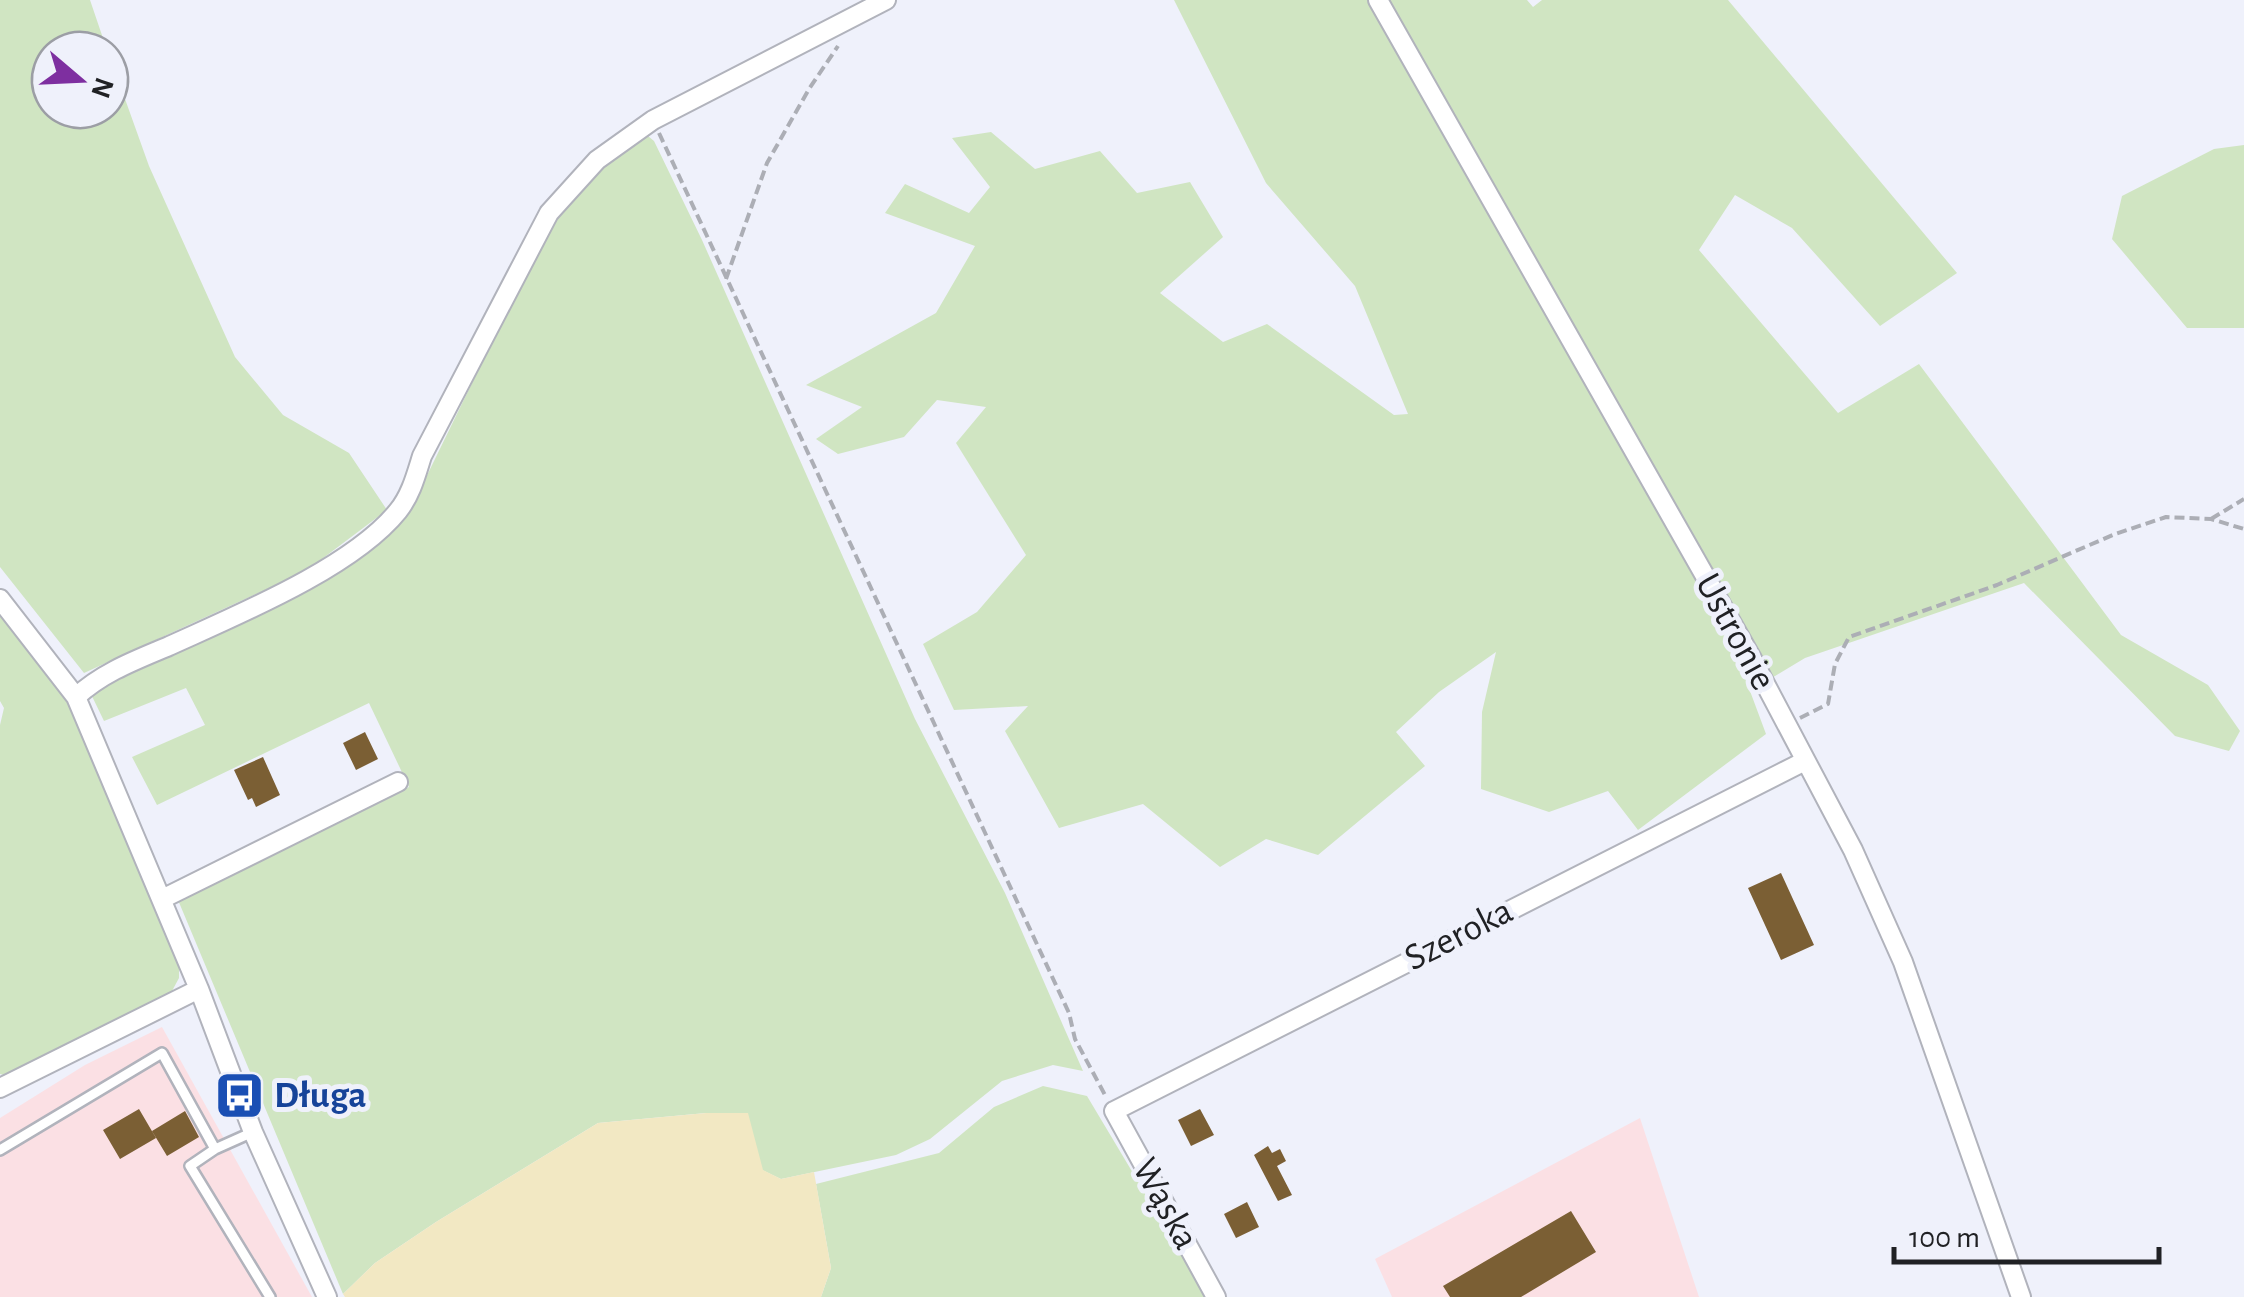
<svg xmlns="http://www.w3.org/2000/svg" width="2244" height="1297" font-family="'Alegreya Sans',sans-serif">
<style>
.industrial{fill:#fbe0e4}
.green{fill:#d0e5c2}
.sand{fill:#f2e8c3}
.building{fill:#7b5f34}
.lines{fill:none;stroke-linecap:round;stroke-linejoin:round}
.service-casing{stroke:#b1b3bc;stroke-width:14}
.minor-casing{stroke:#b1b3bc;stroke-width:22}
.path{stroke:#acaeb5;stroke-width:4;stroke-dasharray:10 5;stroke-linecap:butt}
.service{stroke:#fff;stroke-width:9}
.minor{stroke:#fff;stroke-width:18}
.labels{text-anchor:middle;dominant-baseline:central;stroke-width:10;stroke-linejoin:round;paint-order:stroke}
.street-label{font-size:38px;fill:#202124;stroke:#eff1fb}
.transit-label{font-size:38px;font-weight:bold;fill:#164399;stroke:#eff1fb;text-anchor:start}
</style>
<rect width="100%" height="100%" fill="#eff1fb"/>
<path class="industrial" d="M162 1027 312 1297H0V1118L85 1065Z
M1640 1118 1699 1297H1392L1375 1259Z"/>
<path class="green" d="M0 0H90L107 50H50V110H110V57L149 166 235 357 283 415 349 453 387 510 306 571 84 673 0 567Z
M1174 0H1527L1533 7 1542 0H1728L1957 273 1880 326 1792 228 1735 195 1699 250 1838 413 1919 364 2121 635 2208 685 2240 731 2229 751 2175 736 2024 583 1805 658 1750 691 1766 734 1638 830 1608 791 1549 812 1481 789 1482 712 1496 652 1439 692 1396 732 1425 766 1318 855 1266 839 1220 867 1143 804 1059 828 1005 731 1028 706 954 710 923 644 977 612 1026 555 956 443 986 407 937 400 904 437 838 454 816 439 862 407 806 385 936 313 975 246 885 213 905 184 969 213 990 187 952 138 991 132 1035 169 1100 151 1137 193 1190 182 1223 237 1160 293 1223 342 1267 324 1394 415 1408 414 1355 286 1266 183Z
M642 131 654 141 702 240 915 719 1005 893 1083 1071 1053 1065 1002 1081 930 1139 896 1155 781 1179 762 1170 747 1113H706L598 1123 436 1222 375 1263 343 1294 178 900 409 787 369 703 157 805 132 757 205 725 186 688 104 721 89 690 243 621 383 539 416 498 545 233 586 182Z
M2244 145V328H2187L2112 239 2122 196 2214 149Z
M0 610 63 690 179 960V978L172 991 11 1077 0 1074V725L4 708 0 701Z
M1043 1086 1087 1096 1207 1297H821L831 1268 816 1184 939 1153 994 1107Z"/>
<path class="sand" d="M706 1113H748L763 1170 781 1179 814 1172 831 1268 821 1297H345L343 1294 375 1263 436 1222 598 1123Z"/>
<path class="building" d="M365 732 378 759 356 770 343 743Z
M263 757 280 795 256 807 252 798 248 800 234 770Z
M1781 873 1814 945 1781 960 1748 888Z
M139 1109 156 1138 120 1159 103 1130Z
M1200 1109 1214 1135 1191 1146 1178 1120Z
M185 1111 199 1137 167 1156 152 1131Z
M1268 1146 1272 1153 1280 1149 1286 1161 1277 1166 1292 1195 1278 1201 1254 1155Z
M1247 1202 1259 1227 1236 1238 1224 1214Z
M1571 1211 1596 1252 1521 1297H1450L1443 1286Z"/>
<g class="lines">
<defs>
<path id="service" d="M215 1149 190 1166 270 1297
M0 1150 162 1053 215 1149 253 1132"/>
<path id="minor" d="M1378 0 1751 657 1853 850 1903 962 2021 1297
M0 599 76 697 199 989 253 1132 327 1297
M76 697C103 672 136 660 169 646 237 615 352 568 398 511 411 495 416 475 422 456L549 213 597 160 653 120 886 0
M162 899 398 782
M0 1088 199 989
M1216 1297 1114 1111 1805 761"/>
</defs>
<use href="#service" class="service-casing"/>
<use href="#minor" class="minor-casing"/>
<path class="path" d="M659 133 1069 1013 1075 1039 1105 1095
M726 279 767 163 809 89 838 46
M2211 519 2244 499
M1800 718 1828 704 1835 664 1849 637 1997 585 2115 534 2166 517 2211 519 2244 529"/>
<use href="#service" class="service"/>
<use href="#minor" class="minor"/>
</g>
<defs>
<symbol id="bus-square" viewBox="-11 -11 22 22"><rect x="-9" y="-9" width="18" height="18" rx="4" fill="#1a4fb4" stroke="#eff1fb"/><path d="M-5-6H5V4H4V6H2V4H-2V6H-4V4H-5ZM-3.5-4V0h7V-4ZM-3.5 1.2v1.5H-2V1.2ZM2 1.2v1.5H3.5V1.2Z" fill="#fff"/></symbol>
</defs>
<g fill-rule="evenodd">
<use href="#bus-square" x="212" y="1068" width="55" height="55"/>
</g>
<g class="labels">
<g class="street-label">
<text transform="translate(1735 632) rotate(61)">Ustronie</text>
<text transform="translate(1459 935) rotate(-27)">Szeroka</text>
<text transform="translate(1165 1204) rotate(61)">Wąska</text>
</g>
<g class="transit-label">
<text x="274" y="1096">Długa</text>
</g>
</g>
<g transform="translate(80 80) rotate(109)"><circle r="48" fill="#eff1fb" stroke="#9c9ea5" stroke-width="2.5"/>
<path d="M0-8L18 38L0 25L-18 38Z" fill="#7e2fa0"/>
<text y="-15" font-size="28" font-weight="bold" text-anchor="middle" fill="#202124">N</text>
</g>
<path d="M1894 1247v15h265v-15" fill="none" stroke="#202124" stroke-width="5"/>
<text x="1909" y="1247" font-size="30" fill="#202124" stroke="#eff1fb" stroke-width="8" paint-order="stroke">100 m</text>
</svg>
